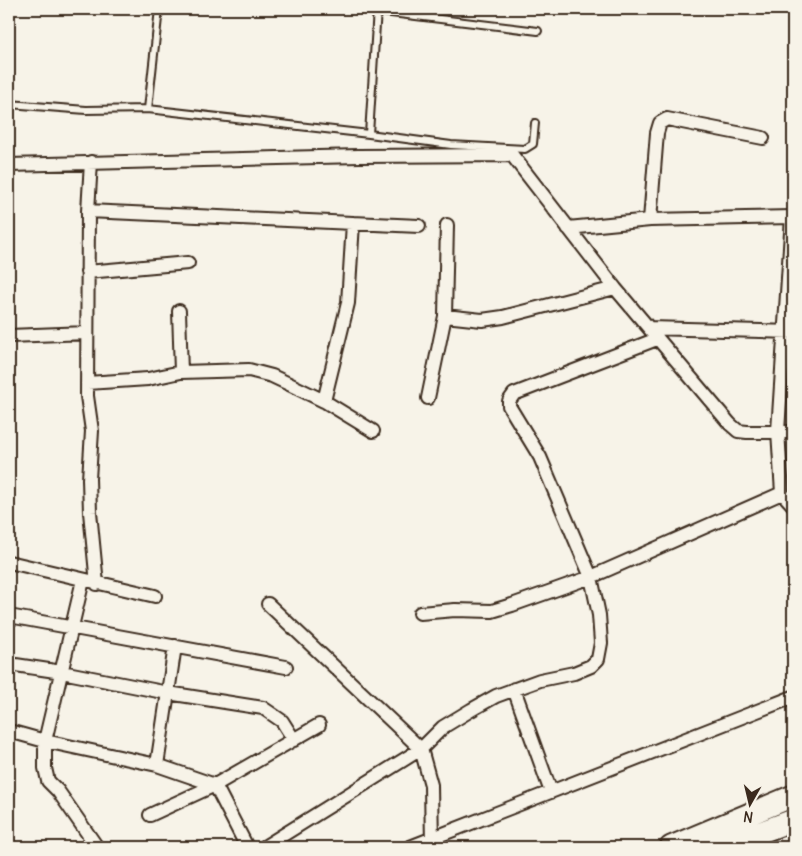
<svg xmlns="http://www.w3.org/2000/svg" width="802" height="856" font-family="Delius,sans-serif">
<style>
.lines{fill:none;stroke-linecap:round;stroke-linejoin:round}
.service-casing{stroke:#3b2a1e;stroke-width:10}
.minor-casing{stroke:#3b2a1e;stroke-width:16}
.trunk-casing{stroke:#3b2a1e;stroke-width:25}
.service{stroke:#f7f3e8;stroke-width:6}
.minor{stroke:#f7f3e8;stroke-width:12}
.trunk{stroke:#f7f3e8;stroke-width:21}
</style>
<rect width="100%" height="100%" fill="#f7f3e8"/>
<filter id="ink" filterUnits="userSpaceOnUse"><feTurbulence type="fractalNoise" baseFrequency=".02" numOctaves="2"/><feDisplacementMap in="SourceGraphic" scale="10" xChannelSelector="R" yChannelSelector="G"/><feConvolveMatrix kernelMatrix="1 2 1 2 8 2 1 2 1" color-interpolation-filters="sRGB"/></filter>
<g filter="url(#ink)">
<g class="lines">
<defs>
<path id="service" d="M358 9 538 31
M377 9 369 134 451 145 525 149 533 144 535 123
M9 104 86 110 148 109 369 134
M148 109 159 9"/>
<path id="minor" d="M91 162 88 211 87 396 92 431 89 479 90 512 97 584
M9 165 359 156 512 155 615 288 730 424 738 431 747 432H793
M88 211 419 226
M650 220 657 133 660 123 667 119 763 138
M568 228 650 220 792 217 778 431 782 493 793 505
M87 272 188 263
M179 311 181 372
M445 316 447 225
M650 328 793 332
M9 336 87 333
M87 383 148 379 181 372 249 370 272 376 289 384 324 401 373 431
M428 398 445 316 482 320 503 317 615 288
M324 401 348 303 353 223
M9 562 155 596
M83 580 45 741V768L48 781 58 791 97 847
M268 604 421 749 431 785 432 845
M420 613 455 610 492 611 512 605 591 577 782 493
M9 616 286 667
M9 664 62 672 168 693 263 708 282 721 294 740
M514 689 551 792
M9 731 45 741 157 765 215 785 247 847
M157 765 175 646
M150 815 215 785 319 725
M264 847 421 749 443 727 471 710 496 696 540 680 574 673 591 666 598 659 601 643 599 615 591 577 540 457 509 406V401L514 394 657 339
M410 847 793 697"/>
<path id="trunk" d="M671 847 793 796
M722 847 793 820"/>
</defs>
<use href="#service" class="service-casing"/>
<use href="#minor" class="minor-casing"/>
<use href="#trunk" class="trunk-casing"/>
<use href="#service" class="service"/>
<use href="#minor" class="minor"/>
<use href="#trunk" class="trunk"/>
</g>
</g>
<rect width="802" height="856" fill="none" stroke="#f7f3e8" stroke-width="30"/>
<rect x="15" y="15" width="772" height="826" fill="none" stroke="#3b2a1e" stroke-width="2" filter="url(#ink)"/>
<g transform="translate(750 804) rotate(188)" stroke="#f7f3e8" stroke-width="4" paint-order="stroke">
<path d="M0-4L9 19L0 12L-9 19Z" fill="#3b2a1e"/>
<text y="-8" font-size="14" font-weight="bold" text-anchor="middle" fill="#3b2a1e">N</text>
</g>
</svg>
